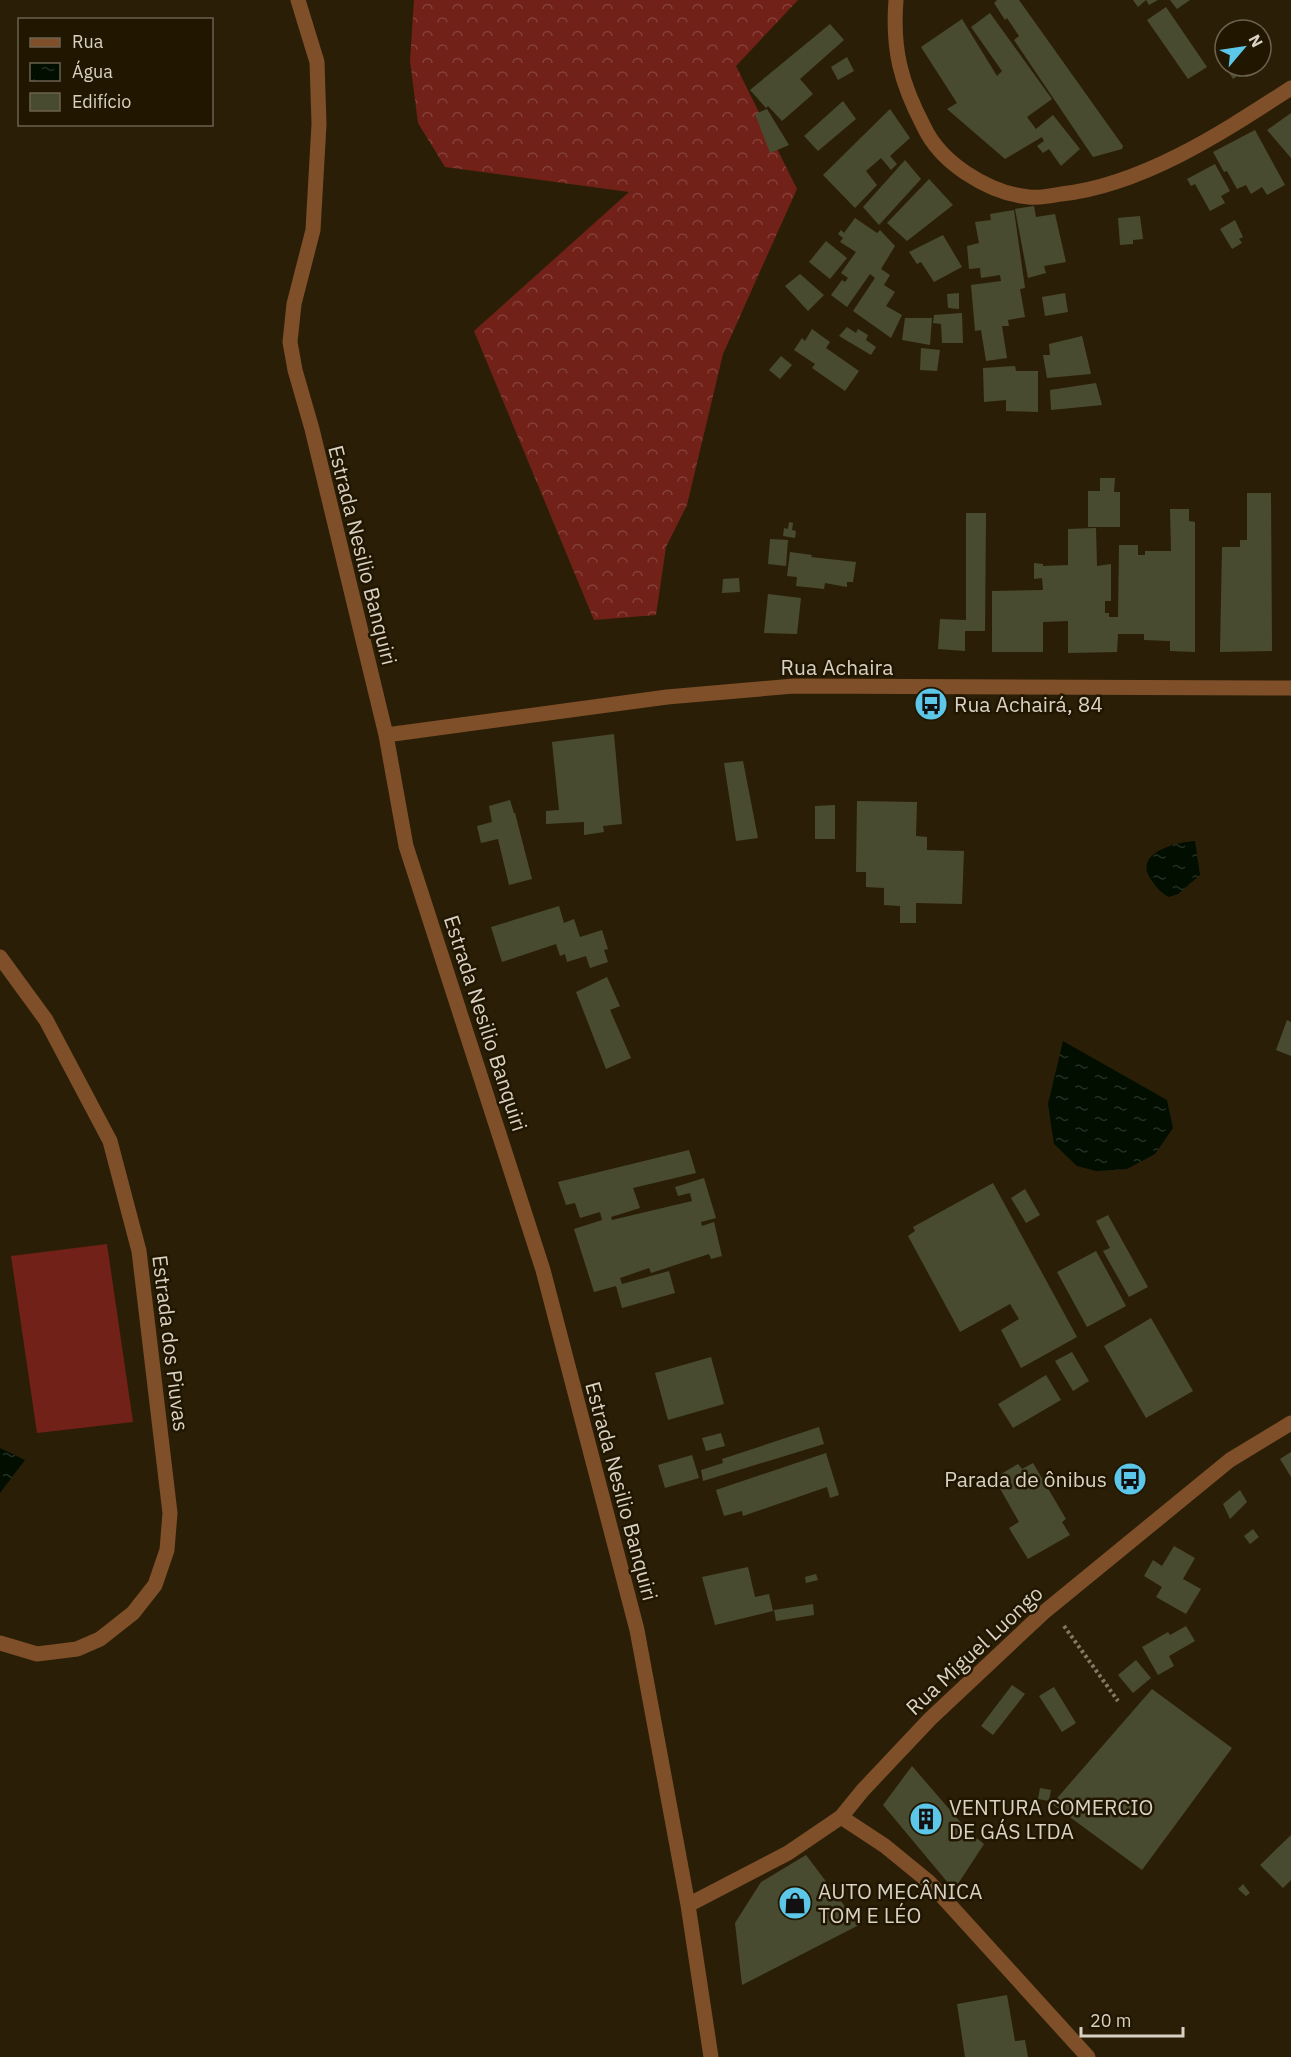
<svg xmlns="http://www.w3.org/2000/svg" width="1291" height="2057" font-family="'IBM Plex Sans',sans-serif">
<style>
.grass{fill:#712118}
.forest{fill:url(#forest-crowns)}
.water{fill:url(#water-ripples)}
.building{fill:#494b30}
.lines{fill:none;stroke-linecap:round;stroke-linejoin:round}
.path{stroke:#837966;stroke-width:4;stroke-dasharray:3 3;stroke-linecap:butt}
.street{stroke:#7f4f29;stroke-width:15}
.labels{text-anchor:middle;dominant-baseline:central;stroke-width:5;stroke-linejoin:round;paint-order:stroke}
.street-label{font-size:21px;fill:#d9d1c3;stroke:#211600}
.poi-label{font-size:21px;fill:#d9d1c3;stroke:#211600;text-anchor:start}
</style>
<defs>
<pattern id="forest-crowns" width="20" height="18" patternUnits="userSpaceOnUse" patternTransform="scale(1.5)"><rect width="20" height="18" fill="#712118"/><path d="M2 6a3 3 0 1 1 6 0M12 15a3 3 0 1 1 6 0" fill="none" stroke="#854038"/></pattern>
<pattern id="water-ripples" width="26" height="14" patternUnits="userSpaceOnUse" patternTransform="scale(1.5)"><rect width="26" height="14" fill="#010e00"/><path d="M2 4q2-2 4 0t4 0M15 11q2-2 4 0t4 0" fill="none" stroke="#253024"/></pattern>
</defs>
<rect width="100%" height="100%" fill="#2a1f06"/>
<path class="grass" d="M107 1244 133 1422 37 1433 11 1256Z"/>
<path class="forest" d="M414 0H798L736 66 797 189 723 354 687 505 666 547 656 615 594 620 474 331 629 192 445 167 418 123 410 61Z"/>
<path class="water" d="M1195 841 1200 875 1178 894 1169 897C1161 893 1157 888 1152 881 1131 854 1175 842 1195 841Z
M1063 1041 1167 1100 1173 1128 1155 1154 1127 1169 1096 1171 1077 1166 1054 1144 1048 1104Z
M0 1448 25 1460 0 1493Z"/>
<path class="building" d="M997 0H1019L1123 146 1122 149 1093 157 1014 40 1019 36 1007 18 1005 20 994 3Z
M1133 0H1158L1149 5 1146 0 1138 7Z
M1170 0H1190L1177 9Z
M1166 7 1207 67 1188 79 1147 20Z
M990 13 1052 99 1027 117 1036 129 1053 115 1080 149 1061 166 1049 149 1043 153 1037 146 1044 141 1042 137 1005 159 947 109 957 103 921 47 962 19 997 76 1002 71 971 27Z
M830 24 844 40 800 79 813 94 782 121 768 106 766 108 750 90Z
M1225 43V60L1217 48Z
M847 57 854 71 838 80 831 67Z
M1225 66H1252L1233 79Z
M843 101 856 119 818 151 804 136Z
M767 109 789 145 770 153 755 114Z
M890 109 910 138 890 156 897 164 891 170 881 158 866 171 877 185 855 208 823 175Z
M1291 113V158L1267 130Z
M1255 130 1285 185 1267 195 1262 187 1251 194 1246 185 1237 189 1227 171 1224 172 1213 152Z
M905 160 921 179 879 225 863 207Z
M1215 164 1230 191 1221 196 1225 203 1210 211 1195 184 1191 186 1187 179Z
M929 179 953 205 907 241 887 223Z
M1034 206 1036 217 1055 214 1066 262 1044 266 1046 273 1028 278 1015 209Z
M1014 210 1025 288 1020 289 1025 317 1008 320 1009 326H1002L1007 358 986 361 981 330 975 331 971 285 1001 281 1000 275 981 278 980 268 969 269 967 246 979 243 975 222 991 220 990 214Z
M1140 216 1143 239 1133 240V244L1120 245 1118 218Z
M855 218 877 233 880 230 895 246 881 269 890 275 884 285 895 292 886 306 902 315 891 338 853 311 875 278 870 274 847 307 831 295 842 280 845 282 848 278 841 273 856 252 840 242 843 238 838 234 841 230 844 233Z
M1235 220 1243 237 1239 239 1242 243 1232 249 1220 229Z
M943 235 962 267 934 282 921 262 917 264 909 252Z
M826 241 847 258 830 279 809 262Z
M800 274 824 295 808 311 785 286Z
M959 293V309L948 308 947 294Z
M1065 293 1068 312 1045 316 1042 297Z
M962 313 963 343H942L941 324 933 323 934 315Z
M905 318H932L930 345 902 340Z
M847 327 856 333 858 329 868 335 866 340 876 347 871 355 839 336Z
M812 329 830 342 826 348 859 371 845 391 812 368 815 364 794 350 802 338 805 341Z
M1082 336 1091 374 1047 378 1043 355H1050L1049 344Z
M921 348 940 350 937 371 920 370Z
M781 356 792 365 780 379 769 370Z
M1015 366 1016 371H1038V412L1006 411V400L984 402 983 368Z
M1096 383 1102 405 1051 410 1050 390Z
M1100 478H1115L1114 492H1120V527H1088V491H1100Z
M1247 493H1271L1272 651 1220 652 1222 547H1240V540H1247Z
M1170 509H1189V521L1195 522V652L1170 651V641L1144 640V634H1118L1117 652 1068 653V621L1043 622V652H992V591L1043 590 1042 578 1034 579V563L1043 564V566L1068 565V529L1096 528 1097 566 1111 564V601H1105V613H1109V617H1118L1119 545H1138V555H1145V551H1171Z
M966 513H986L985 631H965V651L938 649 940 619 966 620Z
M789 522 793 523 792 530 796 531 795 538 783 536 784 528 788 529Z
M770 539 788 540 786 566 768 564Z
M790 552 812 555 811 557 856 562 853 582H847V587L825 583 824 589 796 586 797 577 787 576Z
M739 578 740 592 722 593 723 579Z
M768 594 801 598 797 634 764 633Z
M614 734 622 824 603 826 604 832 584 835V822L546 824V811L559 810 552 742Z
M743 761 758 838 736 841 724 763Z
M510 800 514 813H515L532 879 509 885 498 839 481 843 477 826 492 822 489 806Z
M857 801 917 802 916 836 927 837V850L964 851 962 904 916 903V923H900V906L884 905V888L866 887V872H856Z
M835 805V839H815V806Z
M559 906 564 923 574 919 580 937 602 930 608 949 604 950 608 962 590 968 586 956 567 962 565 954 560 956 556 944 502 962 491 927Z
M607 977 620 1006 610 1010 631 1058 606 1069 576 992Z
M1287 1020 1291 1022V1056L1276 1050Z
M689 1150 696 1173 633 1188 640 1208 611 1217 612 1220 692 1201 690 1193 678 1196 675 1187 704 1178 716 1218 701 1222 702 1226 714 1222 722 1256 711 1259 709 1254 651 1273 649 1268 620 1278 622 1284 669 1271 675 1293 622 1308 616 1286 594 1292 574 1229 602 1220 600 1212 580 1218 575 1203 566 1205 558 1182Z
M993 1183 1077 1337 1021 1368 1001 1330 1019 1319 1010 1304 960 1332 908 1236 915 1231 913 1227Z
M1025 1189 1040 1215 1026 1223 1011 1198Z
M1108 1215 1148 1287 1129 1297 1103 1251 1110 1248 1096 1221Z
M1096 1251 1126 1306 1087 1327 1057 1272Z
M1151 1318 1193 1391 1146 1418 1104 1346Z
M1072 1352 1089 1381 1073 1391 1055 1361Z
M711 1357 724 1404 668 1420 655 1373Z
M1046 1375 1061 1400 1013 1428 998 1404Z
M819 1427 824 1444 703 1481 701 1470 723 1463 722 1459Z
M721 1433 725 1446 706 1451 702 1438Z
M1291 1452V1477L1280 1459Z
M826 1453 839 1495 830 1498 827 1487 743 1516 742 1511 724 1516 716 1490Z
M692 1455 699 1478 665 1488 658 1465Z
M1033 1463 1066 1519 1062 1522 1070 1535 1028 1559 1009 1528 1019 1522 994 1478 1018 1464 1022 1469Z
M1240 1490 1247 1502 1230 1519 1223 1504Z
M1253 1529 1259 1537 1250 1544 1244 1536Z
M1174 1546 1195 1558 1183 1579 1201 1589 1186 1614 1156 1597 1162 1587 1144 1576 1153 1560 1162 1566Z
M748 1567 755 1597 769 1594 773 1611 715 1625 702 1577Z
M816 1574 818 1580 806 1583 805 1577Z
M813 1604 814 1615 776 1621 774 1610Z
M1186 1626 1195 1641 1169 1656 1174 1666 1158 1675 1142 1647 1168 1632 1170 1635Z
M1136 1660 1151 1678 1133 1693 1118 1675Z
M1012 1685 1025 1694 993 1735 981 1726Z
M1054 1687 1076 1723 1062 1732 1039 1696Z
M1152 1689 1232 1748 1142 1870 1052 1804Z
M912 1766 969 1832 984 1844 954 1890 883 1805Z
M1040 1788 1051 1790 1049 1801 1038 1799Z
M1291 1835V1880L1283 1888 1260 1865Z
M806 1855 859 1925 742 1985 735 1923 761 1882Z
M1243 1884 1250 1893 1246 1896 1238 1889Z
M1007 1995 1015 2041 1025 2040 1028 2057H965L957 2004Z"/>
<g class="lines">
<path class="path" d="M1064 1626 1118 1701"/>
<path class="street" d="M298 0 317 62 319 124 313 230 294 304 290 342 295 370 312 429 386 735 406 846 543 1270 637 1630 688 1905 711 2057
M896 0C892 50 901 83 924 127 933 146 948 161 966 173 984 185 1007 195 1029 197 1040 198 1051 196 1061 194 1143 185 1223 132 1291 88
M386 735 667 697 794 686 1291 688
M0 957 46 1020 110 1141 139 1251 170 1513 167 1550 155 1585 133 1613 100 1639 77 1649 37 1654 0 1643
M841 1817 885 1846 929 1882 1088 2057
M688 1905 788 1853 841 1817 863 1790 930 1719 1043 1613 1230 1460 1291 1423"/>
</g>
<defs>
<symbol id="bus-disc" viewBox="-11 -11 22 22"><circle r="9.5" fill="#5cc7e8" stroke="#211600"/><path d="M-5-6H5V4H4V6H2V4H-2V6H-4V4H-5ZM-3.5-4V0h7V-4ZM-3.5 1.2v1.5H-2V1.2ZM2 1.2v1.5H3.5V1.2Z" fill="#111"/></symbol>
<symbol id="building-disc" viewBox="-11 -11 22 22"><circle r="9.5" fill="#5cc7e8" stroke="#211600"/><path d="M-4-6H4V6H1V3H-1V6H-4ZM-2.5-4.3h1.7v1.8h-1.7ZM.8-4.3h1.7v1.8H.8ZM-2.5-1h1.7V.8h-1.7ZM.8-1h1.7V.8H.8Z" fill="#111"/></symbol>
<symbol id="shop-disc" viewBox="-11 -11 22 22"><circle r="9.5" fill="#5cc7e8" stroke="#211600"/><path d="M-5-2.5h2.3a2.7 3.5 0 0 1 5.4 0H5L5.5 6h-11ZM-1.5-2.5h3a1.5 2.3 0 0 0-3 0Z" fill="#111"/></symbol>
</defs>
<g fill-rule="evenodd">
<use href="#bus-disc" x="912" y="685" width="38" height="38"/>
<use href="#bus-disc" x="1111" y="1460" width="38" height="38"/>
<use href="#building-disc" x="907" y="1800" width="38" height="38"/>
<use href="#shop-disc" x="776" y="1884" width="38" height="38"/>
</g>
<g class="labels">
<g class="street-label">
<text transform="translate(363 555) rotate(76)">Estrada Nesilio Banquiri</text>
<text x="837" y="667">Rua Achaira</text>
<text transform="translate(486 1023) rotate(72)">Estrada Nesilio Banquiri</text>
<text transform="translate(171 1343) rotate(83)">Estrada dos Piuvas</text>
<text transform="translate(622 1491) rotate(75)">Estrada Nesilio Banquiri</text>
<text transform="translate(974 1650) rotate(-43)">Rua Miguel Luongo</text>
</g>
<g class="poi-label">
<text x="954" y="704">Rua Achairá, 84</text>
<text x="1107" y="1479" text-anchor="end">Parada de ônibus</text>
<text x="949" y="1807">VENTURA COMERCIO<tspan x="949" dy="24">DE GÁS LTDA</tspan></text>
<text x="818" y="1891">AUTO MECÂNICA<tspan x="818" dy="24">TOM E LÉO</tspan></text>
</g>
</g>
<rect x="18" y="18" width="195" height="108" fill="#211600" stroke="#6b614e" stroke-width="1.5"/>
<rect x="30" y="38" width="30" height="9" fill="#7f4f29" stroke="#6b614e" stroke-width="1.5"/>
<text x="72" y="48" font-size="18" fill="#d9d1c3">Rua</text>
<rect x="30" y="63" width="30" height="18" fill="url(#water-ripples)" stroke="#6b614e" stroke-width="1.5"/>
<text x="72" y="78" font-size="18" fill="#d9d1c3">Água</text>
<rect x="30" y="93" width="30" height="18" fill="#494b30" stroke="#6b614e" stroke-width="1.5"/>
<text x="72" y="108" font-size="18" fill="#d9d1c3">Edifício</text>
<g transform="translate(1243 48) rotate(61)"><circle r="28" fill="#211600" stroke="#6b614e" stroke-width="1.5"/>
<path d="M0-4.5L10 22L0 15L-10 22Z" fill="#5cc7e8"/>
<text y="-9" font-size="16" font-weight="bold" text-anchor="middle" fill="#d9d1c3">N</text>
</g>
<path d="M1081 2027v9h102v-9" fill="none" stroke="#d9d1c3" stroke-width="3"/>
<text x="1090" y="2027" font-size="18" fill="#d9d1c3" stroke="#211600" stroke-width="4.5" paint-order="stroke">20 m</text>
</svg>
